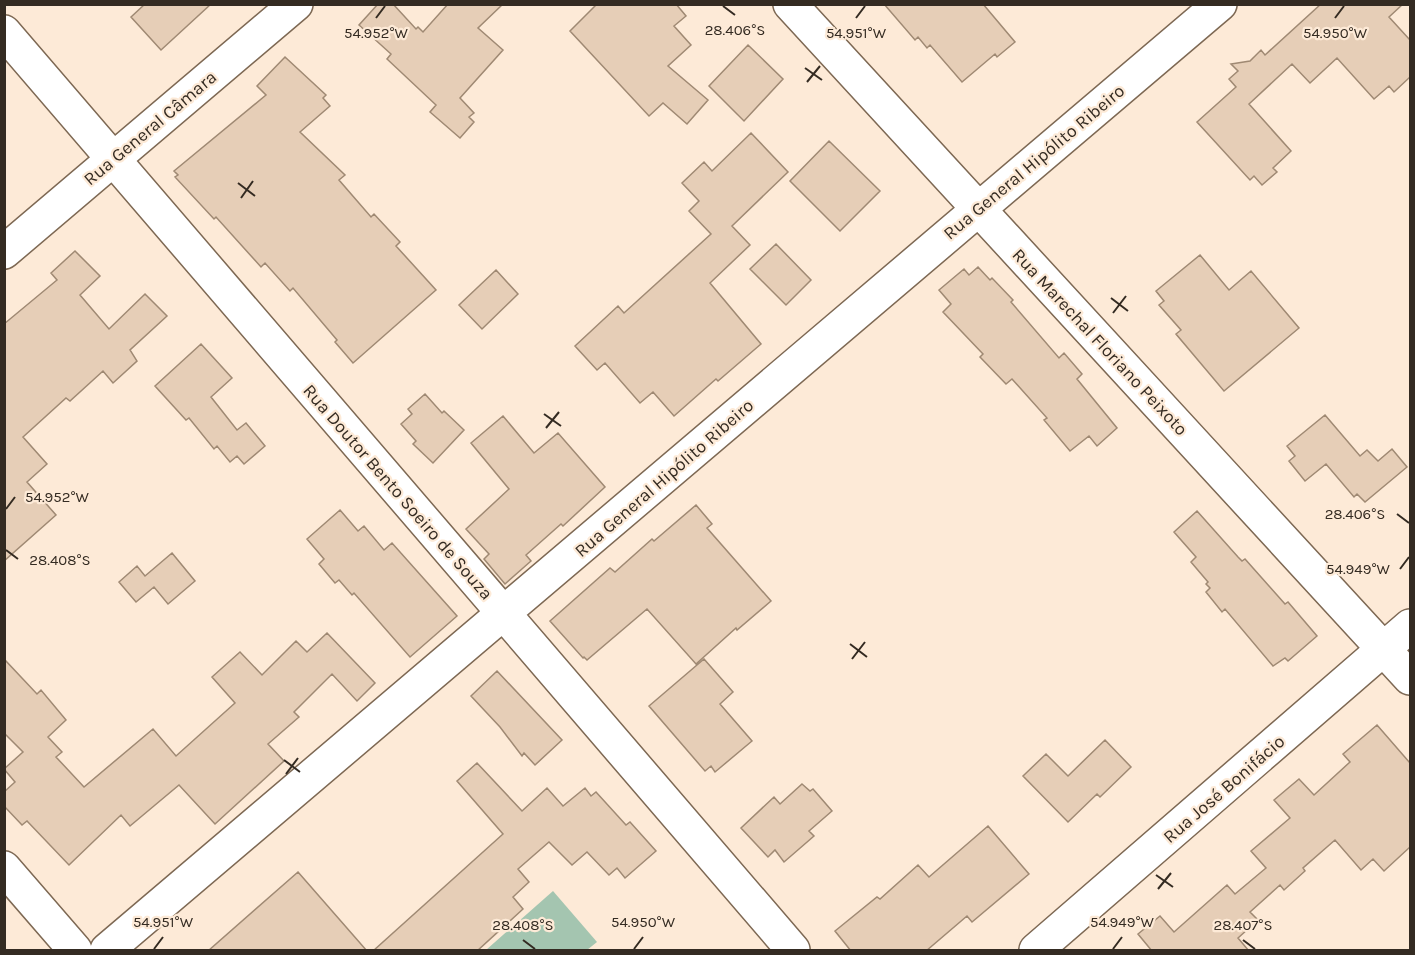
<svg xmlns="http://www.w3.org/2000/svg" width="1415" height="955" font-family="Karla,sans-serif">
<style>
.green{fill:#a4c5b0}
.building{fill:#e6ceb7;stroke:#9f8973;stroke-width:1.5}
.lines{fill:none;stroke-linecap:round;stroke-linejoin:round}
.minor-casing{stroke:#7d6853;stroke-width:36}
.major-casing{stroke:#7d6853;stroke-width:36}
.minor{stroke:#fff;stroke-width:33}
.major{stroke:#fff;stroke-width:33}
.ticks{fill:none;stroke:#342b22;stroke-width:2}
.labels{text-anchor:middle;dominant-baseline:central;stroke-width:4.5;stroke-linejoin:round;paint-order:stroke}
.street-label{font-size:18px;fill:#342b22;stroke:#fdead7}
.ticks-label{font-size:15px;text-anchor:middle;fill:#342b22;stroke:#fdead7;stroke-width:4.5;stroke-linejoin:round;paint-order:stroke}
</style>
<rect width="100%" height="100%" fill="#fdead7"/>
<path class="green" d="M553 891 597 942 587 950H486Z"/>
<path class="building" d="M145 4H211L161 50 131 17Z
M378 4H393L416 29 418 27 423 32 448 4H503L478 28 503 50 460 98 474 113 469 117 474 122 460 138 430 112 436 105 387 59 391 54 359 25Z
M597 4H676L686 16 674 26 691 45 668 66 708 100 687 124 663 103 649 116 570 31Z
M884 4H983L1015 42 997 57 995 54 962 82 930 45 927 48 918 37 915 40Z
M1321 4H1403L1389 17 1410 40V77L1394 92 1389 86 1374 99 1337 58 1310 83 1292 64 1249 104 1291 151 1273 168 1277 172 1262 185 1254 176 1250 180 1197 122 1236 87 1229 79 1238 71 1231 64 1250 61 1261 50 1265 55Z
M748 45 783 79 744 121 709 86Z
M285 57 326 95 323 98 330 106 300 132 345 175 339 180 371 217 374 214 400 242 396 246 436 290 353 363 335 342 337 340 293 288 290 291 265 263 261 267 216 217 214 219 175 177 178 175 174 171 266 95 257 86Z
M751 133 788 172 732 226 750 245 710 283 761 344 718 381 716 379 674 416 653 392 640 403 605 363 597 370 575 346 618 306 624 313 711 234 689 211 699 201 682 183 704 162 712 171Z
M829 141 880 191 840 231 790 181Z
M776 244 811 280 786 305 750 269Z
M75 251 100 276 80 295 109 329 145 294 167 316 130 350 137 361 113 383 103 371 70 401 66 398 23 437 47 464 27 482 56 515 4 561V324L57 280 51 273Z
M1200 255 1229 290 1251 271 1299 328 1224 391 1176 334 1181 330 1159 305 1164 301 1156 291Z
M978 267 990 280 992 278 1013 300 1011 302 1059 358 1064 353 1082 374 1077 379 1117 428 1097 446 1089 436 1070 451 1044 420 1047 418 1012 379 1006 384 980 357 983 354 943 312 951 304 939 290 964 269 969 275Z
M496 270 518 294 482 329 459 305Z
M201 344 232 378 211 397 237 430 246 423 265 446 244 464 237 456 230 462 217 446 214 449 189 418 186 420 155 386Z
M425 394 442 413 444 411 464 430 433 463 413 444 416 441 401 424 412 414 408 409Z
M1325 415 1360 456 1367 450 1378 461 1392 449 1407 467 1365 502 1357 494 1354 497 1326 464 1305 481 1289 461 1295 456 1287 446Z
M503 416 534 453 558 433 605 487 563 526 561 524 526 555 531 561 505 584 484 559 489 554 466 529 509 489 471 443Z
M696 505 712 524 707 528 771 601 737 630 736 628 696 664 647 609 587 660 584 657 583 658 550 621 610 568 615 572 652 539 654 541Z
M340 510 358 531 364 526 384 550 392 543 457 616 410 657 354 593 352 595 339 580 335 583 319 564 324 559 307 539Z
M1197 511 1238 557 1242 561 1245 559 1285 604 1288 602 1317 636 1288 661 1285 658 1273 666 1225 609 1222 612 1206 592 1210 588 1206 584 1208 582 1191 562 1196 557 1174 532Z
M172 553 195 581 168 604 154 587 136 602 119 582 137 566 145 576Z
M327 633 375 683 357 701 332 674 294 712 299 717 268 744 284 761 215 824 179 785 130 826 121 815 69 865 27 821 22 825 4 806V792L15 782 4 769 23 752 4 733V659L37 694 41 690 66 720 48 737 62 752 56 757 84 787 153 729 176 756 235 703 212 677 240 652 262 675 296 641 307 652Z
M704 659 733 692 720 704 752 741 715 772 711 766 705 771 649 706Z
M497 671 562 740 535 765 524 753 522 756 500 727 471 696Z
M1377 725 1410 763V847L1384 871 1373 859 1361 870 1335 840 1303 868 1305 871 1284 890 1280 885 1250 912 1258 920 1238 938 1249 951H1152L1138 934 1160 916 1174 932 1227 885 1235 894 1266 868 1251 851 1290 818 1274 800 1299 779 1314 795 1350 762 1343 754Z
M1105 740 1131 767 1100 797 1097 794 1068 822 1023 776 1046 754 1068 776Z
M477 763 522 811 547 788 563 806 585 788 591 796 596 792 626 825 630 822 656 851 625 878 617 868 609 875 587 852 572 865 549 842 518 869 529 882 513 897 523 909 477 951H373L503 834 457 781Z
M802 784 810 791 813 789 832 811 809 831 814 836 784 862 775 850 768 857 741 828 774 797 780 804Z
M988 826 1029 874 972 922 967 916 926 951H851L835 931 877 897 880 899 918 865 929 877Z
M298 872 367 951H208Z"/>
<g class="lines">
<defs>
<path id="minor" d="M790 4 1410 678
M4 32 793 950
M4 252 296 4
M107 950 1220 4
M1036 950 1410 626"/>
<path id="major" d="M4 868 75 950"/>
</defs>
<use href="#minor" class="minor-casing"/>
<use href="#major" class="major-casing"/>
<use href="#minor" class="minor"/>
<use href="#major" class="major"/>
</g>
<path class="ticks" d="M723 6 735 15M376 18 385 6M856 18 865 6M1335 18 1344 6M805 68 822 80M807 82 820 66M238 183 255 196M241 198 253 181M1111 298 1128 311M1113 313 1126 296M544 414 561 426M546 428 559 412M6 509 15 497M1397 514 1409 523M6 550 18 559M1400 569 1409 557M850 644 867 657M852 659 865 642M284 760 300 772M286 774 298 758M1156 875 1173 887M1158 889 1171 873M523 940 535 949M1243 940 1255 949M154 949 163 937M634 949 643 937M1113 949 1122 937"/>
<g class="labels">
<g class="street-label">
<text transform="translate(150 128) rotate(-40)">Rua General Câmara</text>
<text transform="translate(1034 162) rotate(-40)">Rua General Hipólito Ribeiro</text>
<text transform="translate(1100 342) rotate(47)">Rua Marechal Floriano Peixoto</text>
<text transform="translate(664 478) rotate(-41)">Rua General Hipólito Ribeiro</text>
<text transform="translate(398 492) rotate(49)">Rua Doutor Bento Soeiro de Souza</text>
<text transform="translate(1224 789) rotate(-41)">Rua José Bonifácio</text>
</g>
</g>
<g class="ticks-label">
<text x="735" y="35">28.406°S</text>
<text x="376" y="38">54.952°W</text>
<text x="856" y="38">54.951°W</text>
<text x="1335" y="38">54.950°W</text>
<text x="57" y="502">54.952°W</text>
<text x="1355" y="519">28.406°S</text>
<text x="60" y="565">28.408°S</text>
<text x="1358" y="574">54.949°W</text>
<text x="163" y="927">54.951°W</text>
<text x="643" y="927">54.950°W</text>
<text x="1122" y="927">54.949°W</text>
<text x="523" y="930">28.408°S</text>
<text x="1243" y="930">28.407°S</text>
</g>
<rect width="1415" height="955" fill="none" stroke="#342b22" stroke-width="12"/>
</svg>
